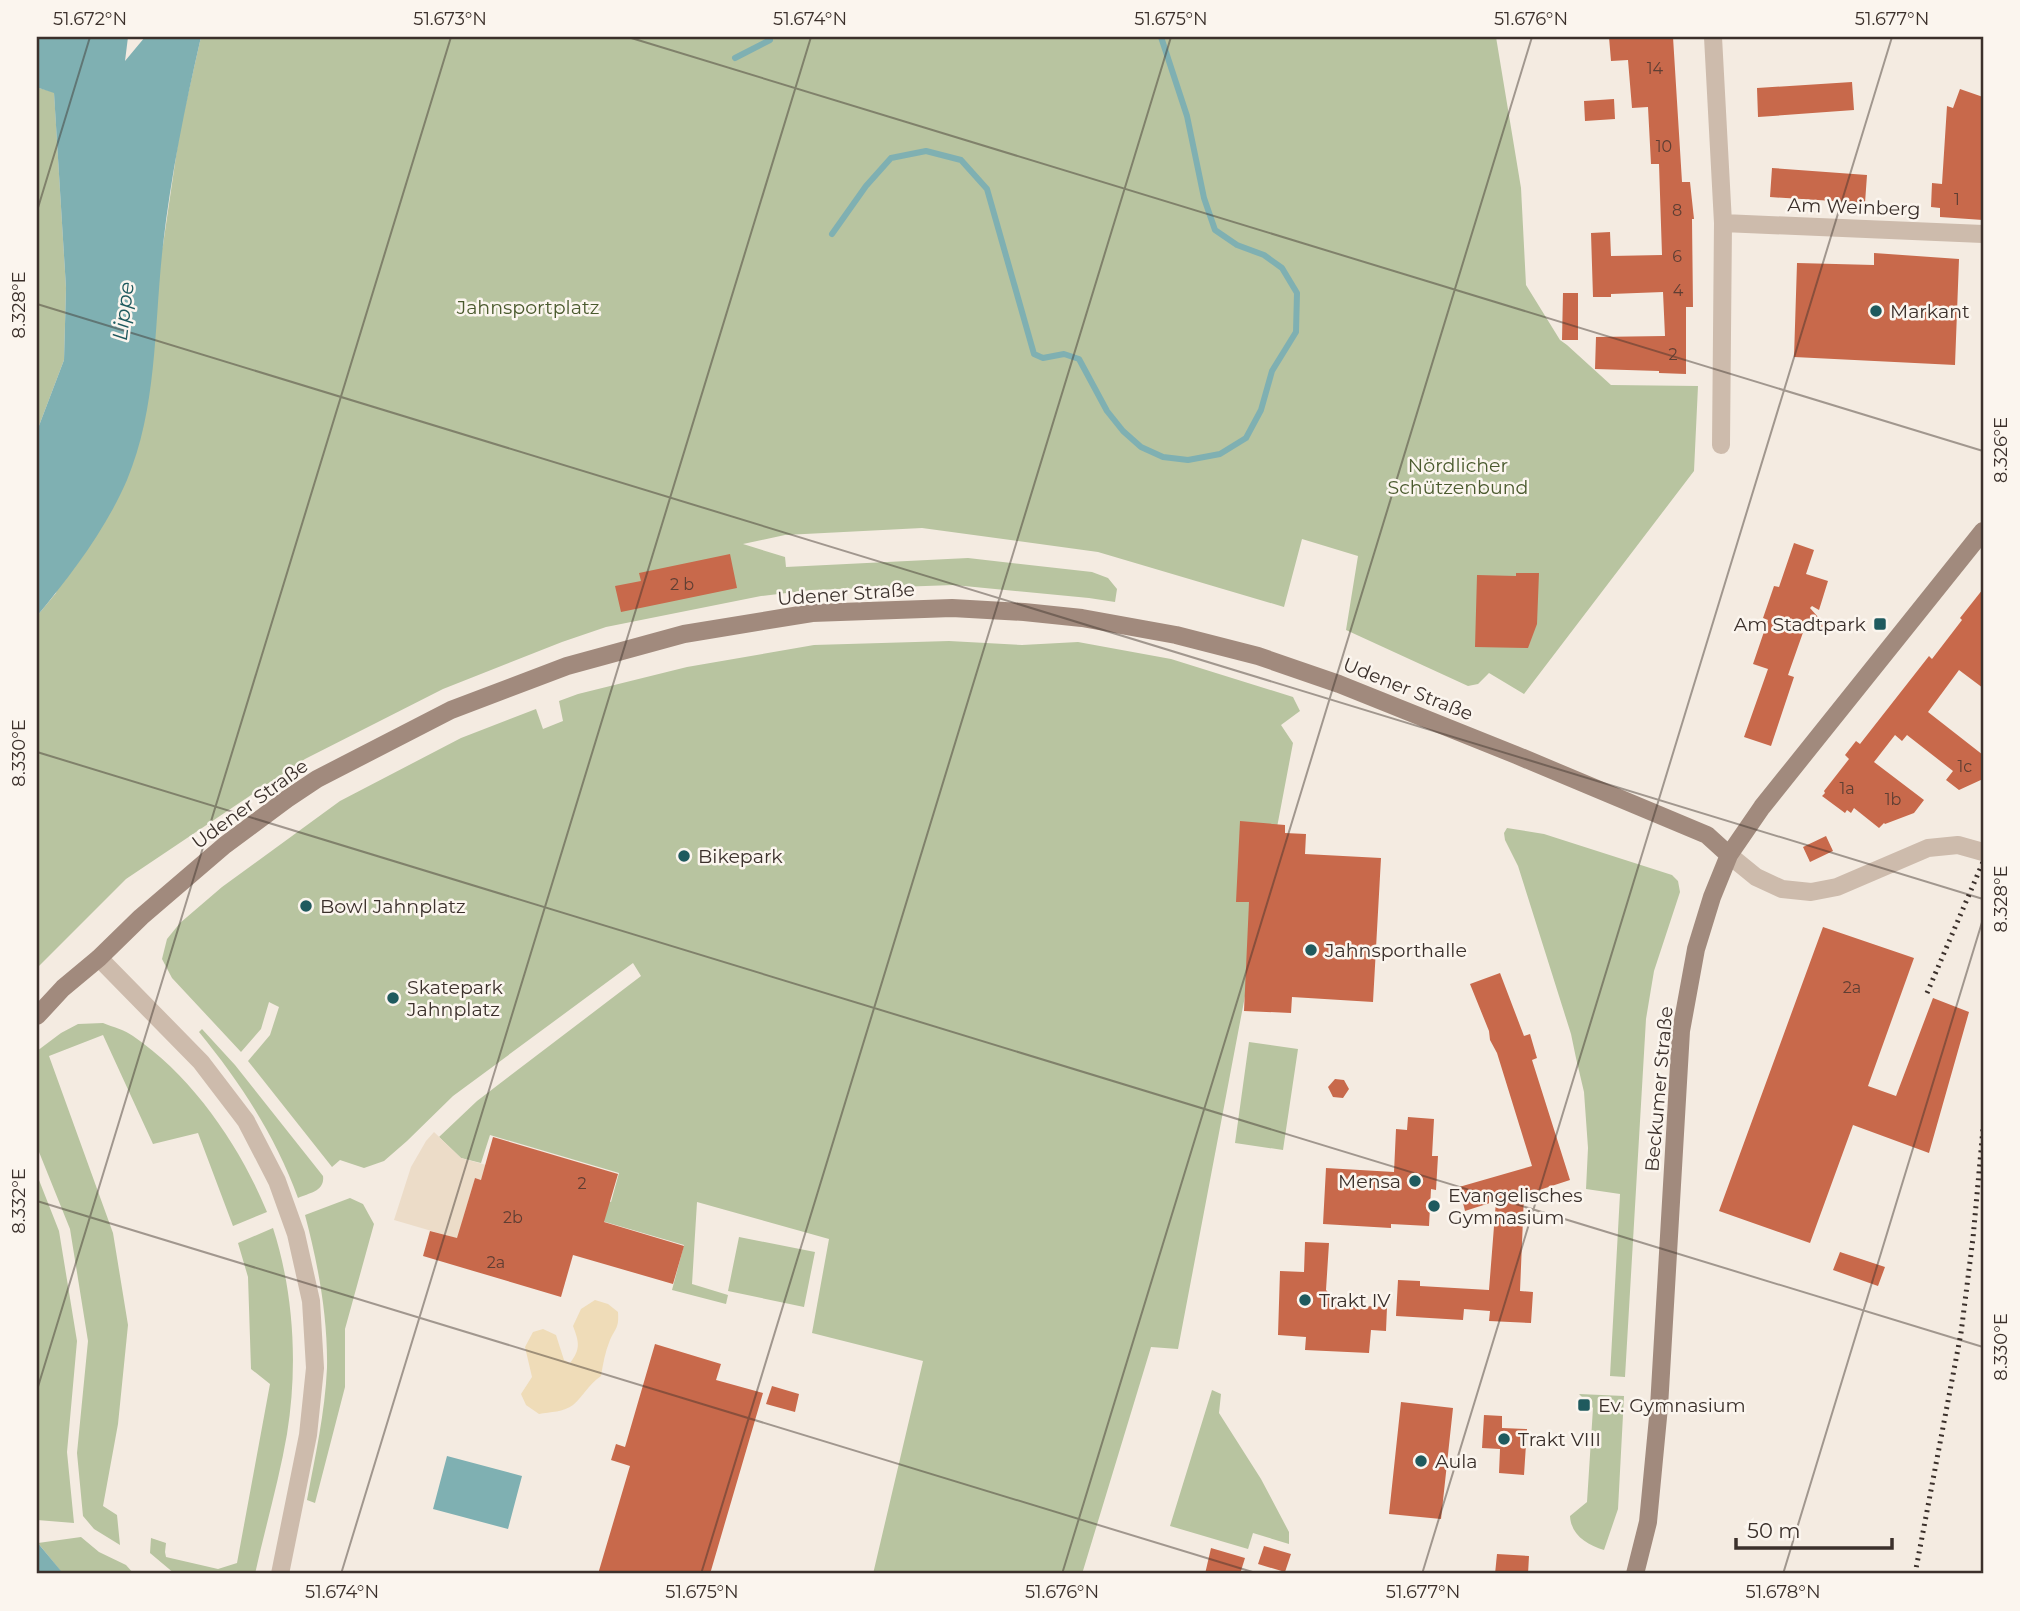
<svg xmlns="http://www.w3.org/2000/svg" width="2020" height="1611" font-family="Montserrat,sans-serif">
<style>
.green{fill:#b8c4a0}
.sand{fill:#efdcb8}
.plaza{fill:#ecdcc8}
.water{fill:#7fb0b2}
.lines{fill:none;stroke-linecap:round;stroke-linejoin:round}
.stream{stroke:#7fb0b2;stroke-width:6}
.building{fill:#c8694b}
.street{stroke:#cdbbac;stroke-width:18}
.secondary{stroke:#a18a7d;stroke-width:18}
.rail{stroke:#3b302b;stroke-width:5;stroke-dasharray:2 5;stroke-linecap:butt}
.ticks{fill:none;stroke:#3b302b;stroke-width:2;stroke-opacity:0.45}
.poi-dot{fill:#1f5a5e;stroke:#fbf5ee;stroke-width:2.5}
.labels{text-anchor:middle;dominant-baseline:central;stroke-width:5;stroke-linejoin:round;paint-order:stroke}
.number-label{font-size:16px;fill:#5e3e33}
.street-label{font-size:19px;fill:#3b302b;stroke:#fbf5ee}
.park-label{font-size:19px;fill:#4a5a2e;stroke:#fbf5ee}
.poi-label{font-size:19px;fill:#3b302b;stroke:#fbf5ee;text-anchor:start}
.water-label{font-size:21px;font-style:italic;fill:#1f5a5e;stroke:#fbf5ee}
.neatline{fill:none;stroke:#3b302b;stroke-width:2.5}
.ticks-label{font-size:18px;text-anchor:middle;fill:#3b302b}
</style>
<rect width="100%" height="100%" fill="#f4ebe1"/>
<path class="green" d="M201 37H1496L1521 188 1526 285 1560 340 1567 345 1611 385 1698 386 1694 471 1524 694 1489 673 1478 684 1468 686 1346 630 1358 556 1302 539 1284 607 1098 552 922 528 785 535 743 544 785 557 786 567 968 558 1092 572 1108 578 1117 589 1115 602 1089 598 954 585 811 590 761 596 606 627 562 642 443 689 305 759 126 879 37 968V616L56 593 163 245 180 129Z
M37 82 39 88 54 92 66 288 64 360 37 431Z
M949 641 1022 645 1078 642 1171 659 1293 697 1300 711 1281 725 1293 743 1178 1349 1151 1347 1082 1574H873L923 1361 812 1333 829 1239 697 1202 692 1284 728 1295 726 1304 672 1290 684 1245 602 1221 608 1201 611 1202 619 1173 490 1135 481 1163 461 1158 439 1137 477 1101 641 976 633 963 453 1096 407 1141 384 1161 364 1168 340 1160 332 1167 248 1061 270 1035 279 1007 269 1002 261 1029 241 1052 172 978 162 959 167 939 180 923 222 887 340 801 461 738 536 709 543 729 563 721 559 701 578 694 687 667 814 645Z
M1507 828 1544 834 1672 875 1678 881 1680 892 1654 971 1646 1019 1625 1377 1610 1376 1620 1194 1586 1189 1588 1148 1584 1092 1576 1058 1571 1034 1518 866 1505 840 1504 833Z
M103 1023C113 1027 125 1030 133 1036 193 1077 240 1146 267 1212L233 1226 198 1133 153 1144 103 1035 49 1056 113 1233 128 1325 118 1424 103 1506 117 1515 120 1545 94 1529 83 1516 77 1453 88 1341 70 1229 37 1147V1051L61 1033 78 1024Z
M202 1029 235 1065 323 1176C325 1191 310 1193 298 1198 276 1137 240 1082 199 1032Z
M1249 1042 1298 1049 1283 1150 1235 1143Z
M37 1175 59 1231 77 1341 67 1452 74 1523 37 1520Z
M350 1198 363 1204 374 1224 345 1329V1387L315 1503 307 1500C315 1457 325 1413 327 1368 328 1317 318 1264 305 1215Z
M273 1228C294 1293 298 1367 287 1434 279 1481 265 1528 255 1574H175L150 1553 151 1538 166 1543 165 1552 166 1557 218 1569 237 1563 270 1384 251 1369 248 1277 238 1243Z
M739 1237 815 1252 804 1307 728 1291Z
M1212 1390 1221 1394 1219 1413 1261 1479 1289 1532V1544L1253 1533 1248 1549 1170 1526Z
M1579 1394 1624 1396 1618 1509 1604 1550C1587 1545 1571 1535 1570 1516L1587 1502 1593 1408Z
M81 1537 99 1552 126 1565 134 1574H63L38 1543Z"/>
<path class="sand" d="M595 1300 608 1304 618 1312C619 1328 616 1327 610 1340 605 1352 603 1364 601 1376 589 1384 581 1399 573 1405 564 1412 550 1412 539 1414L526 1405 521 1394 532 1377 525 1347 533 1332 543 1329 556 1335 564 1360 570 1363C581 1349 579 1342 573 1326L581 1309Z"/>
<path class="plaza" d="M434 1132 461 1158 504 1170 551 1200 475 1178 462 1222 459 1239 394 1220 411 1167 426 1141Z"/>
<path class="water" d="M37 37H128L125 61 145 37H201C185 106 171 175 163 245 154 323 158 406 127 480 106 529 71 575 37 616V431L64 360 66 288 54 93 39 88 37 82Z
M447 1456 522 1476 508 1529 433 1509Z
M37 1542 61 1571 63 1574H37Z"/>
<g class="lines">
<path class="stream" d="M735 58 770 40
M832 234 866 186 891 158 926 151 961 160 987 189 1034 354 1043 358 1064 354 1079 359 1107 411 1123 431 1141 447 1163 457 1188 460 1220 454 1246 438 1261 410 1272 371 1296 332 1297 293 1282 268 1264 255 1237 245 1215 230 1204 198 1187 116 1161 37"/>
</g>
<path class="building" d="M1609 37H1673L1682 182H1690L1694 219H1692L1693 307H1686V374L1659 373V371L1595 369 1596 337 1665 336 1663 292 1611 294V297H1593L1591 233 1610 232 1611 256 1662 255 1659 164H1651L1648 107 1632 108 1628 60 1611 61Z
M1852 82 1854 110 1758 117 1757 88Z
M1960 89 1983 97V220L1940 217V208L1931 207 1932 183 1942 184 1947 106 1953 108Z
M1614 99 1615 119 1585 121 1584 101Z
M1772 168 1867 175 1865 203 1770 197Z
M1874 253 1959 259 1955 365 1794 357 1797 263 1874 265Z
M1563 293H1578V340H1562Z
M1794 543 1814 550 1806 574 1828 581 1819 610 1812 606 1810 608 1832 633 1806 624 1788 675 1794 677 1771 746 1744 737 1768 669 1753 664 1768 620 1763 618 1774 586 1779 587Z
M730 554 737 588 621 612 615 586 641 581 639 573Z
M1516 573H1539L1537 624 1528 648 1475 647 1477 575 1516 576Z
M1983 589V688L1959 670 1928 712 1983 755V779L1959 790 1946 780 1953 771 1907 735 1902 741 1895 735 1874 762 1924 800 1914 813 1885 824 1884 823 1879 828 1854 808 1851 813 1847 810 1845 813 1822 796 1825 793 1824 791 1849 759 1845 755 1856 741 1860 744 1929 656 1932 659 1962 620 1960 618Z
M1240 821 1285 825V833L1306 834 1305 854 1381 858 1373 1002 1292 997 1291 1013 1244 1011 1249 902H1236Z
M1826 836 1833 851 1810 862 1803 847Z
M1823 927 1914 958 1868 1086 1896 1096 1933 998 1969 1012 1929 1153 1853 1125 1810 1243 1719 1211Z
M1500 973 1524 1036 1530 1034 1537 1058 1532 1060 1570 1180 1524 1195 1520 1291 1533 1292 1531 1323 1489 1321 1490 1311 1464 1309 1463 1320 1396 1316 1398 1280 1420 1281V1286L1489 1290 1496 1201 1465 1211 1459 1187 1532 1166 1497 1053 1490 1040 1489 1031 1470 984Z
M1335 1079 1344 1080 1349 1089 1343 1098 1333 1097 1328 1087Z
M1408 1117 1434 1119 1432 1156H1438L1436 1190 1431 1189 1429 1226 1391 1224V1228L1323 1224 1326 1168 1394 1172 1396 1129 1407 1130Z
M493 1137 618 1174 604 1222 684 1246 673 1284 573 1255 561 1297 423 1256 430 1231 457 1238 475 1178 481 1180Z
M1305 1242 1329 1243 1326 1290 1339 1305 1387 1307 1386 1331 1371 1330 1369 1353 1305 1350 1306 1337 1278 1335 1280 1271 1304 1272Z
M1840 1252 1885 1267 1878 1286 1833 1270Z
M655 1344 721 1364 716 1380 763 1393 710 1574H598L630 1466 611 1460 616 1444 625 1447Z
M772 1386 799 1394 795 1412 766 1404Z
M1401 1402 1453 1408 1441 1519 1389 1514Z
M1484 1415 1502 1416V1428L1527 1429 1524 1475 1499 1473 1500 1449 1482 1448Z
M1264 1546 1291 1554 1285 1572 1258 1564Z
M1211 1548 1245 1558 1240 1574H1205Z
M1497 1554 1529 1556 1528 1574H1495Z"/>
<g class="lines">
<path class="street" d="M1713 37 1723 223 1721 445
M1723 223 1983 234
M1729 855 1756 877 1782 889 1811 892 1837 887 1928 848 1958 845 1983 852
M99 958 201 1062 246 1121 277 1181 296 1234 311 1301 315 1368 308 1435 280 1574"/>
<path class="secondary" d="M37 1016 63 988 99 958 141 917 225 845 287 799 317 779 451 710 567 666 684 634 812 613 952 608 1024 612 1082 618 1176 635 1258 656 1339 684 1516 755 1707 835 1729 855
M1635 1574 1648 1522 1659 1407 1681 1031 1696 949 1712 897 1729 855 1762 807 1983 531"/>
<path class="rail" d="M1927 993 1983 862
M1915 1574 1961 1333 1973 1238 1983 1129"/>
</g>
<path class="ticks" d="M628 37 1983 451M37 211 90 37M37 304 1983 899M37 752 1983 1347M37 1201 1259 1574M37 1390 451 37M341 1574 811 37M701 1574 1171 37M1062 1574 1532 37M1422 1574 1892 37M1783 1574 1983 919"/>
<g class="poi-dot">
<circle cx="1876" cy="311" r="7"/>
<rect x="1873" y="617" width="14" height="14" rx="3.5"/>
<circle cx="684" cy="856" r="7"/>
<circle cx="306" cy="906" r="7"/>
<circle cx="1311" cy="950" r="7"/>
<circle cx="393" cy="998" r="7"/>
<circle cx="1415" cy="1181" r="7"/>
<circle cx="1434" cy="1206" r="7"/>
<circle cx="1305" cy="1300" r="7"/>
<rect x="1577" y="1398" width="14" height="14" rx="3.5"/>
<circle cx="1504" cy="1439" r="7"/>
<circle cx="1421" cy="1461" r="7"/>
</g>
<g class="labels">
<g class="number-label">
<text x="1655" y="68">14</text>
<text x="1664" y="146">10</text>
<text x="1957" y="199">1</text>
<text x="1677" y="210">8</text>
<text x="1677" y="256">6</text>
<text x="1678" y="290">4</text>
<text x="1673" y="354">2</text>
<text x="682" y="584">2 b</text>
<text x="1965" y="766">1c</text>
<text x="1847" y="788">1a</text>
<text x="1893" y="799">1b</text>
<text x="1852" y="987">2a</text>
<text x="582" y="1183">2</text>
<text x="513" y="1217">2b</text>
<text x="496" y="1262">2a</text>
</g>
<g class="street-label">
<text transform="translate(1854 207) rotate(2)">Am Weinberg</text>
<text transform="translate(846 594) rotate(-4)">Udener Straße</text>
<text transform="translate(1408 689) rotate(22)">Udener Straße</text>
<text transform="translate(250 804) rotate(-36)">Udener Straße</text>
<text transform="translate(1659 1089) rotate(-85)">Beckumer Straße</text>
</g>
<g class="park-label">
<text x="528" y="307">Jahnsportplatz</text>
<text x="1458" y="465">Nördlicher<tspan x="1458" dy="22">Schützenbund</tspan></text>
</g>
<g class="poi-label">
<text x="1890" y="311">Markant</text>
<text x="1866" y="624" text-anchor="end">Am Stadtpark</text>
<text x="698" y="856">Bikepark</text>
<text x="320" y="906">Bowl Jahnplatz</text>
<text x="1325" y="950">Jahnsporthalle</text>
<text x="407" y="987">Skatepark<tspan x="407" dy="22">Jahnplatz</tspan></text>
<text x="1401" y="1181" text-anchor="end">Mensa</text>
<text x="1448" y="1195">Evangelisches<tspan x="1448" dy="22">Gymnasium</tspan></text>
<text x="1319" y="1300">Trakt IV</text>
<text x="1598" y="1405">Ev. Gymnasium</text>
<text x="1518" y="1439">Trakt VIII</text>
<text x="1435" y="1461">Aula</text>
</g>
<g class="water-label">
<text transform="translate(123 311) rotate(-83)">Lippe</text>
</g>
</g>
<rect width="2020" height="1611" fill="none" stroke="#fbf5ee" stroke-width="77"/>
<path d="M1736 1538v10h156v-10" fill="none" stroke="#3b302b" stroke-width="3.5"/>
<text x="1747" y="1538" font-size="21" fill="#3b302b" stroke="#fbf5ee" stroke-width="5" paint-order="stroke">50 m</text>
<rect x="38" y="38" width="1944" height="1534" class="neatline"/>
<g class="ticks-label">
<text x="90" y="25">51.672°N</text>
<text x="450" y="25">51.673°N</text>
<text x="810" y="25">51.674°N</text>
<text x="1171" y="25">51.675°N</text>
<text x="1531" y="25">51.676°N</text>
<text x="1892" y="25">51.677°N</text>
<text transform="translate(19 305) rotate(-90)" y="6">8.328°E</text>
<text transform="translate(2001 450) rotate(-90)" y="6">8.326°E</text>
<text transform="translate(19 753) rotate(-90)" y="6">8.330°E</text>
<text transform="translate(2001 899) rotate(-90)" y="6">8.328°E</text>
<text transform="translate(19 1201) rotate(-90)" y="6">8.332°E</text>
<text transform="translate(2001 1347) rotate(-90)" y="6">8.330°E</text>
<text x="342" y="1598">51.674°N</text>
<text x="702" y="1598">51.675°N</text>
<text x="1062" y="1598">51.676°N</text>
<text x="1423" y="1598">51.677°N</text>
<text x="1783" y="1598">51.678°N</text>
</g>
</svg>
